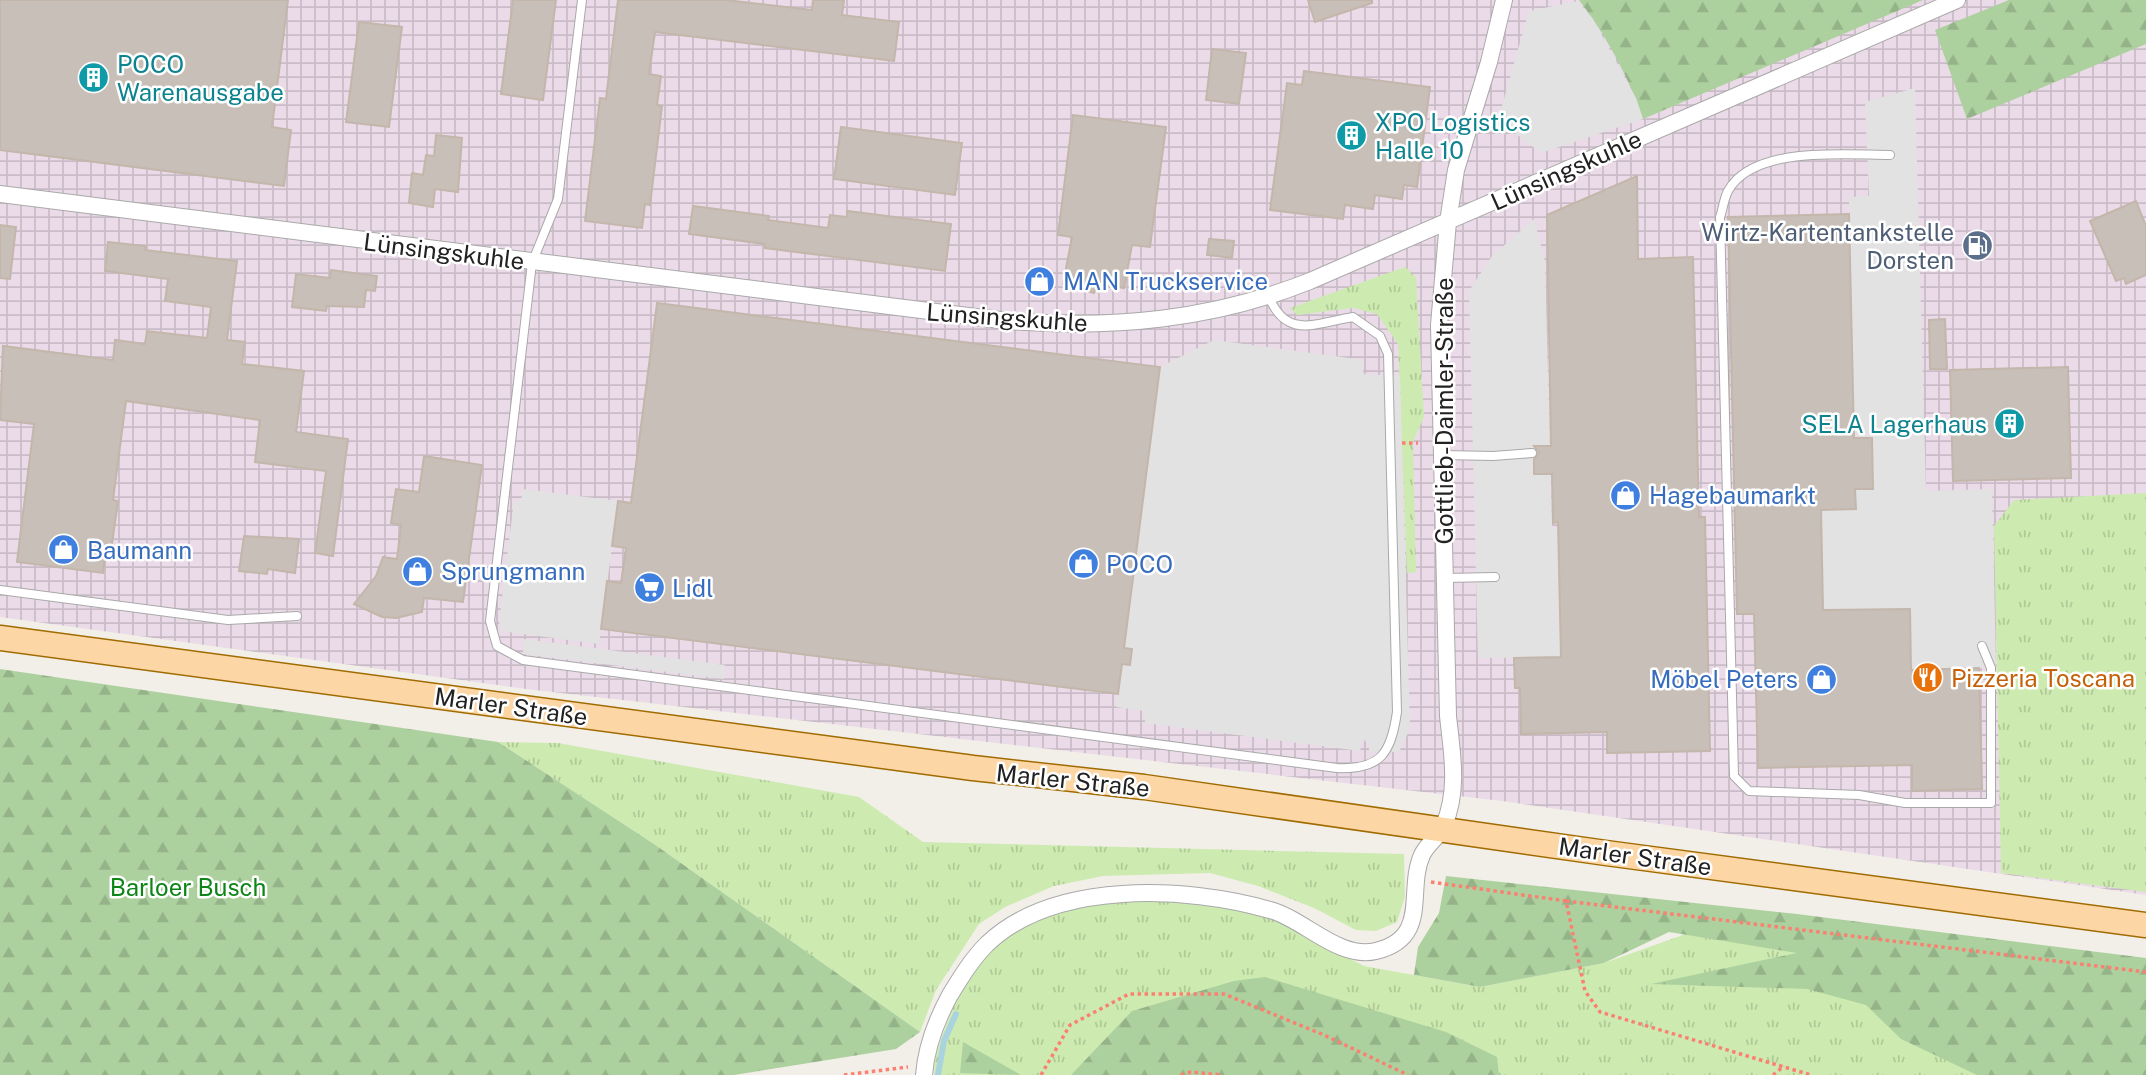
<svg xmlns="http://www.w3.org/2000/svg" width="2146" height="1075" font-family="'Public Sans',sans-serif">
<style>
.industrial{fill:url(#industrial-grid)}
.grass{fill:url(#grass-tufts)}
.forest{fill:url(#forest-firs)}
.parking{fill:#e2e2e2}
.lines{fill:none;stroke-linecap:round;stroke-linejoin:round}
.stream{stroke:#aad3df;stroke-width:6}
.building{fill:#c7bfb8;stroke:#c4b6ab;stroke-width:2}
.lane-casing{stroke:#a9a9a9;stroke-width:10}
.street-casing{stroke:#a9a9a9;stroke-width:18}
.primary-casing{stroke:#a06b00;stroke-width:27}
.path{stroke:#fa8072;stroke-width:3.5;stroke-dasharray:3.5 3.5;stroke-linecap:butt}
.lane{stroke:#fff;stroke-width:8}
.street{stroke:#fff;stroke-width:16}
.primary{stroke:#fcd6a4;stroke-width:24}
.labels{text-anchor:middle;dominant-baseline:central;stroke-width:5;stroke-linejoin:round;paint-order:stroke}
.culture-label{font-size:24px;fill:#0d838f;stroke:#fff;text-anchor:start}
.street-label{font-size:24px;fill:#222;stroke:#fff}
.service-label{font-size:24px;fill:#4e5e75;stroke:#fff;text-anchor:end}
.shop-label{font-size:24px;fill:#366cbe;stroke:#fff;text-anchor:start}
.food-label{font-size:24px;fill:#c56008;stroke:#fff;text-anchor:start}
.park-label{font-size:24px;fill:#0c8416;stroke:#fff}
</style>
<defs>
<pattern id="industrial-grid" width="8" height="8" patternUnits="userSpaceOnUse" patternTransform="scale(1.75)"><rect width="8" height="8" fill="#ebdbe8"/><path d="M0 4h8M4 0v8" fill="none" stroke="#c9bcc7"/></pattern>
<pattern id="grass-tufts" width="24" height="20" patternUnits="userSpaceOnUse" patternTransform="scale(1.75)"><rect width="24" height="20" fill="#cdebb0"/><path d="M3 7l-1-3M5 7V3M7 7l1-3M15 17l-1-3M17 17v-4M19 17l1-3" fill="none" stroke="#b0c997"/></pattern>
<pattern id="forest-firs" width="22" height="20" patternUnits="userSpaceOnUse" patternTransform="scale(1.75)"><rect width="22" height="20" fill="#add19e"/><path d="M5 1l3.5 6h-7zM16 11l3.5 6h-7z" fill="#95b388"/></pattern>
</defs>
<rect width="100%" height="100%" fill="#f2efe9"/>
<path class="industrial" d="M0 0H2146V895L1502 801 526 689 0 617Z"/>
<path class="grass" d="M1405 267 1416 277 1424 417 1413 442 1416 572 1407 573 1398 344 1377 314 1353 308 1297 315 1290 308Z
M2146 493V892L2001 873 1994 526 2014 500Z
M498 742 558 743 859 797 923 842 1404 854 1405 897 1397 922 1376 931 1356 930 1314 908 1258 886 1210 873 1103 876 1054 886 1005 907 979 924 936 990 920 1032 654 844Z
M1129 899 1202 900 1258 911 1364 966 1480 987 1604 963 1697 930 2146 976V1075H934C934 1052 943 1034 951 1013 985 927 1043 909 1129 899Z"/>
<path class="forest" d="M1579 0H1923L1643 119C1629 78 1606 35 1579 0Z
M2009 0H2146V44L1967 119 1935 30Z
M0 669 498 742 654 844 920 1032 896 1049 734 1075H0Z
M1446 876 1797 914 2146 958V1075H1977L1901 1039 1866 1005 1807 989 1651 984 1797 953 1669 932 1604 963 1480 987 1414 975 1418 947 1439 913Z
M1265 977 1446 1032 1497 1057 1499 1075H1071L1132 1011 1234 981Z
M963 1042 1021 1075 960 1073Z"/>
<path class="parking" d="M1578 1 1593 19 1636 98 1643 119 1541 153 1498 120 1529 11Z
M1915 88 1926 491 1992 489 1996 667 1991 668 1911 670 1910 609 1823 610 1821 510 1856 509 1855 489H1873L1872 438H1854L1849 214V197L1869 196 1865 102Z
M1534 219 1545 261 1552 527 1558 528 1561 657 1478 658 1469 291 1492 256Z
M1214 340 1364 360 1363 374 1400 376 1410 729 1399 752H1369V745L1363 739 1360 751 1145 723V711L1116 707 1160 367Z
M523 489 618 501 599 644 501 631 499 622 514 501 521 502Z
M524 639 725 665 724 679 523 654Z"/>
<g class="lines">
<path class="stream" d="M938 1075 944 1041 956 1014"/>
</g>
<path class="building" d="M0 0H288L272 127 291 130 284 186 0 150Z
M513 0H556L543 100 501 94Z
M618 0H726L812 10 813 0H844L842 15 899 22 894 61 655 32 649 74 661 76 657 105 662 106 650 205 645 204 642 228 585 221 600 98 606 99Z
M1308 0H1372V3L1315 22Z
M359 22 402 27 389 127 346 122Z
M1212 49 1246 53 1239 104 1206 100Z
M1304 71 1430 87 1417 187 1404 185 1402 199 1375 195 1373 209 1345 205 1343 219 1270 210 1287 83 1302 85Z
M1073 115 1166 127 1150 247 1132 245 1124 288 1107 285 1106 291 1095 290 1094 293 1063 284 1072 237 1058 235Z
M841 127 962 143 955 195 834 179Z
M436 135 462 138 458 192 435 189 433 207 409 203 412 173 423 175 426 155 434 156Z
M1637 176 1638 259 1693 257 1699 517H1705L1710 751 1607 753V732L1521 734 1520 688H1515L1514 658 1561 657 1558 522 1553 523 1552 474H1534V459L1539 453 1534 446H1551L1547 215Z
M2136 201 2146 226V275L2126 284 2124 278 2116 281 2090 221Z
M693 206 769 216 768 220 828 228 830 215 847 217V211L951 224 945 271 765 248V244L689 234Z
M1849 214 1854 438H1872L1873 489H1855L1856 509 1821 510 1823 610 1910 609 1911 670 1979 668 1982 789 1912 791V765L1758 768 1754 614H1737L1728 217Z
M0 225 16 227 10 279 0 278Z
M1209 239 1234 241 1232 258 1207 255Z
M108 242 146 246 145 250 237 261 227 340 245 342 242 364 304 371 296 432 348 439 333 556 315 553 326 471 255 462 260 420 126 401 113 500 118 501 112 544H107L103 573 17 562 34 424 0 420 3 346 113 360 115 340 145 344 147 331 207 338 211 307 165 301 168 279 105 271Z
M331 270 377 276 375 291 366 290 364 307 327 306 326 311 292 307 296 274 330 278Z
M657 303 1160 367 1124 648 1132 649 1130 665 1122 664 1118 694 601 629 607 581 621 583 626 548 612 546 618 501 631 503Z
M1945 319 1947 369H1930L1929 320Z
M2068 367 2071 478 1953 481 1950 370Z
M424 456 482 465 463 602 424 598 422 612 396 618 382 617 354 604 376 576 383 557 397 559 401 525 391 523 396 489 419 492Z
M244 536 299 539 295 573 268 569 267 574 239 571Z"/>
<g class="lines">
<defs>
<path id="lane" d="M582 0 558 199 532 263 490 621 497 646 523 660 1337 768C1381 770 1391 753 1397 712L1388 354 1380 336 1353 317C1316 323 1287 340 1269 297
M1890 155C1846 155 1753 145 1728 191 1724 198 1723 209 1720 217L1734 776 1749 791 1859 795 1905 803H1991V668L1982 646
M1443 455 1493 456 1532 453
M1445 578 1495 577
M0 590 228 620 297 616"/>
<path id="street" d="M0 194 1008 321C1113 329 1212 320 1310 281L1957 0
M924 1075C926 1048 937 1019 950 995 961 977 972 959 987 944 1054 880 1187 886 1270 910 1304 919 1339 960 1376 951 1431 938 1406 890 1422 855 1427 844 1439 837 1444 825 1459 790 1452 753 1448 716L1439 325 1448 222 1456 170 1489 62 1504 0"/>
<path id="primary" d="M0 638 973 768 1144 787 1606 853 2146 925"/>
</defs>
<use href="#lane" class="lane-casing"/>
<use href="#street" class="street-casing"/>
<use href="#primary" class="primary-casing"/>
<path class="path" d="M1402 443H1418
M1431 882 1566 901 1585 991 1600 1012 1811 1075
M1566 901 2146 972
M844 1075 908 1067
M1041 1075 1070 1025 1129 994H1224L1324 1035 1408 1075
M1181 1075 1191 1072 1223 1075
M1773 1075 1784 1066"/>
<use href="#lane" class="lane"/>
<use href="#street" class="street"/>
<use href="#primary" class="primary"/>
</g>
<defs>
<symbol id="building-disc" viewBox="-11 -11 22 22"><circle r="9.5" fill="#0f9aa8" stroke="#fff"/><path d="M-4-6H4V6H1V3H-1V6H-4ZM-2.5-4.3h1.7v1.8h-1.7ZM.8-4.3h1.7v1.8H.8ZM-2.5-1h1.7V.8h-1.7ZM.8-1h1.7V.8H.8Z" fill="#fff"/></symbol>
<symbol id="fuel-disc" viewBox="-11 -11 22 22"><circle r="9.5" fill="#5c6f8a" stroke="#fff"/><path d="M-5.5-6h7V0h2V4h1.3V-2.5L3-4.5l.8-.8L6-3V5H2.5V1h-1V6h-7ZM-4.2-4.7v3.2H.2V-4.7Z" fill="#fff"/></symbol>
<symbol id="shop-disc" viewBox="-11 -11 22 22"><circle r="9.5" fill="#3f7fe0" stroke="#fff"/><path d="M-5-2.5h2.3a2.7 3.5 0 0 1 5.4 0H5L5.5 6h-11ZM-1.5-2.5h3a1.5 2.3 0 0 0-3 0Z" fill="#fff"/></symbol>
<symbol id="supermarket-disc" viewBox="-11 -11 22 22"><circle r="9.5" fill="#3f7fe0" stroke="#fff"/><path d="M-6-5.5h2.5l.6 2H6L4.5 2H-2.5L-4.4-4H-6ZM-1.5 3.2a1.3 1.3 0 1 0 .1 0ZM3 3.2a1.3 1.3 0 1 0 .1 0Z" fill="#fff"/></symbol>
<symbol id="restaurant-disc" viewBox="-11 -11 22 22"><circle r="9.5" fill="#e8710a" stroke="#fff"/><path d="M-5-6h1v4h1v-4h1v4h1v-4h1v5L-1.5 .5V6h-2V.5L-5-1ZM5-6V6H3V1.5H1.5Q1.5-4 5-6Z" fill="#fff"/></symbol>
</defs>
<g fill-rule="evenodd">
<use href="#building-disc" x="76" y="60" width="35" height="35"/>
<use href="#building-disc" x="1334" y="118" width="35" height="35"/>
<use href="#fuel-disc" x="1960" y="228" width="35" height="35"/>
<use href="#shop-disc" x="1022" y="264" width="35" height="35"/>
<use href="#building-disc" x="1992" y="406" width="35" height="35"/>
<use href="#shop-disc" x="1608" y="478" width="35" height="35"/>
<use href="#shop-disc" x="46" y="532" width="35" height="35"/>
<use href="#shop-disc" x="1066" y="546" width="35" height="35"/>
<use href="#shop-disc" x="400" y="554" width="35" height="35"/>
<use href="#supermarket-disc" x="632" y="570" width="35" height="35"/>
<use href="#restaurant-disc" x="1910" y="660" width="35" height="35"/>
<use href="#shop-disc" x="1804" y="662" width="35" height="35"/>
</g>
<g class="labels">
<g class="culture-label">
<text x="117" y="64">POCO<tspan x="117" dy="28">Warenausgabe</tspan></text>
<text x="1375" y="122">XPO Logistics<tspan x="1375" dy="28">Halle 10</tspan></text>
<text x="1987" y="424" text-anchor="end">SELA Lagerhaus</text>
</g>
<g class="street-label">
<text transform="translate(1566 170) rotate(-24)">Lünsingskuhle</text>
<text transform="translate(444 251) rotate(7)">Lünsingskuhle</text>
<text transform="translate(1007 317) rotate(4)">Lünsingskuhle</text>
<text transform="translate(1444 411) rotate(-90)">Gottlieb-Daimler-Straße</text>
<text transform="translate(511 706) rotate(8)">Marler Straße</text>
<text transform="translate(1073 780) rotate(6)">Marler Straße</text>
<text transform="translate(1635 856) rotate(8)">Marler Straße</text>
</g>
<g class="service-label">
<text x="1954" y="232">Wirtz-Kartentankstelle<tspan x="1954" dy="28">Dorsten</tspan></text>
</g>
<g class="shop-label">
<text x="1063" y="281">MAN Truckservice</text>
<text x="1649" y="495">Hagebaumarkt</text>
<text x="87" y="550">Baumann</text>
<text x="1106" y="564">POCO</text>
<text x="441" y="571">Sprungmann</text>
<text x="672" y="588">Lidl</text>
<text x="1798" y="679" text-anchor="end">Möbel Peters</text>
</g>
<g class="food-label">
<text x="1951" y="678">Pizzeria Toscana</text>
</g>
<g class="park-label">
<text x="188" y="887">Barloer Busch</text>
</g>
</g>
</svg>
